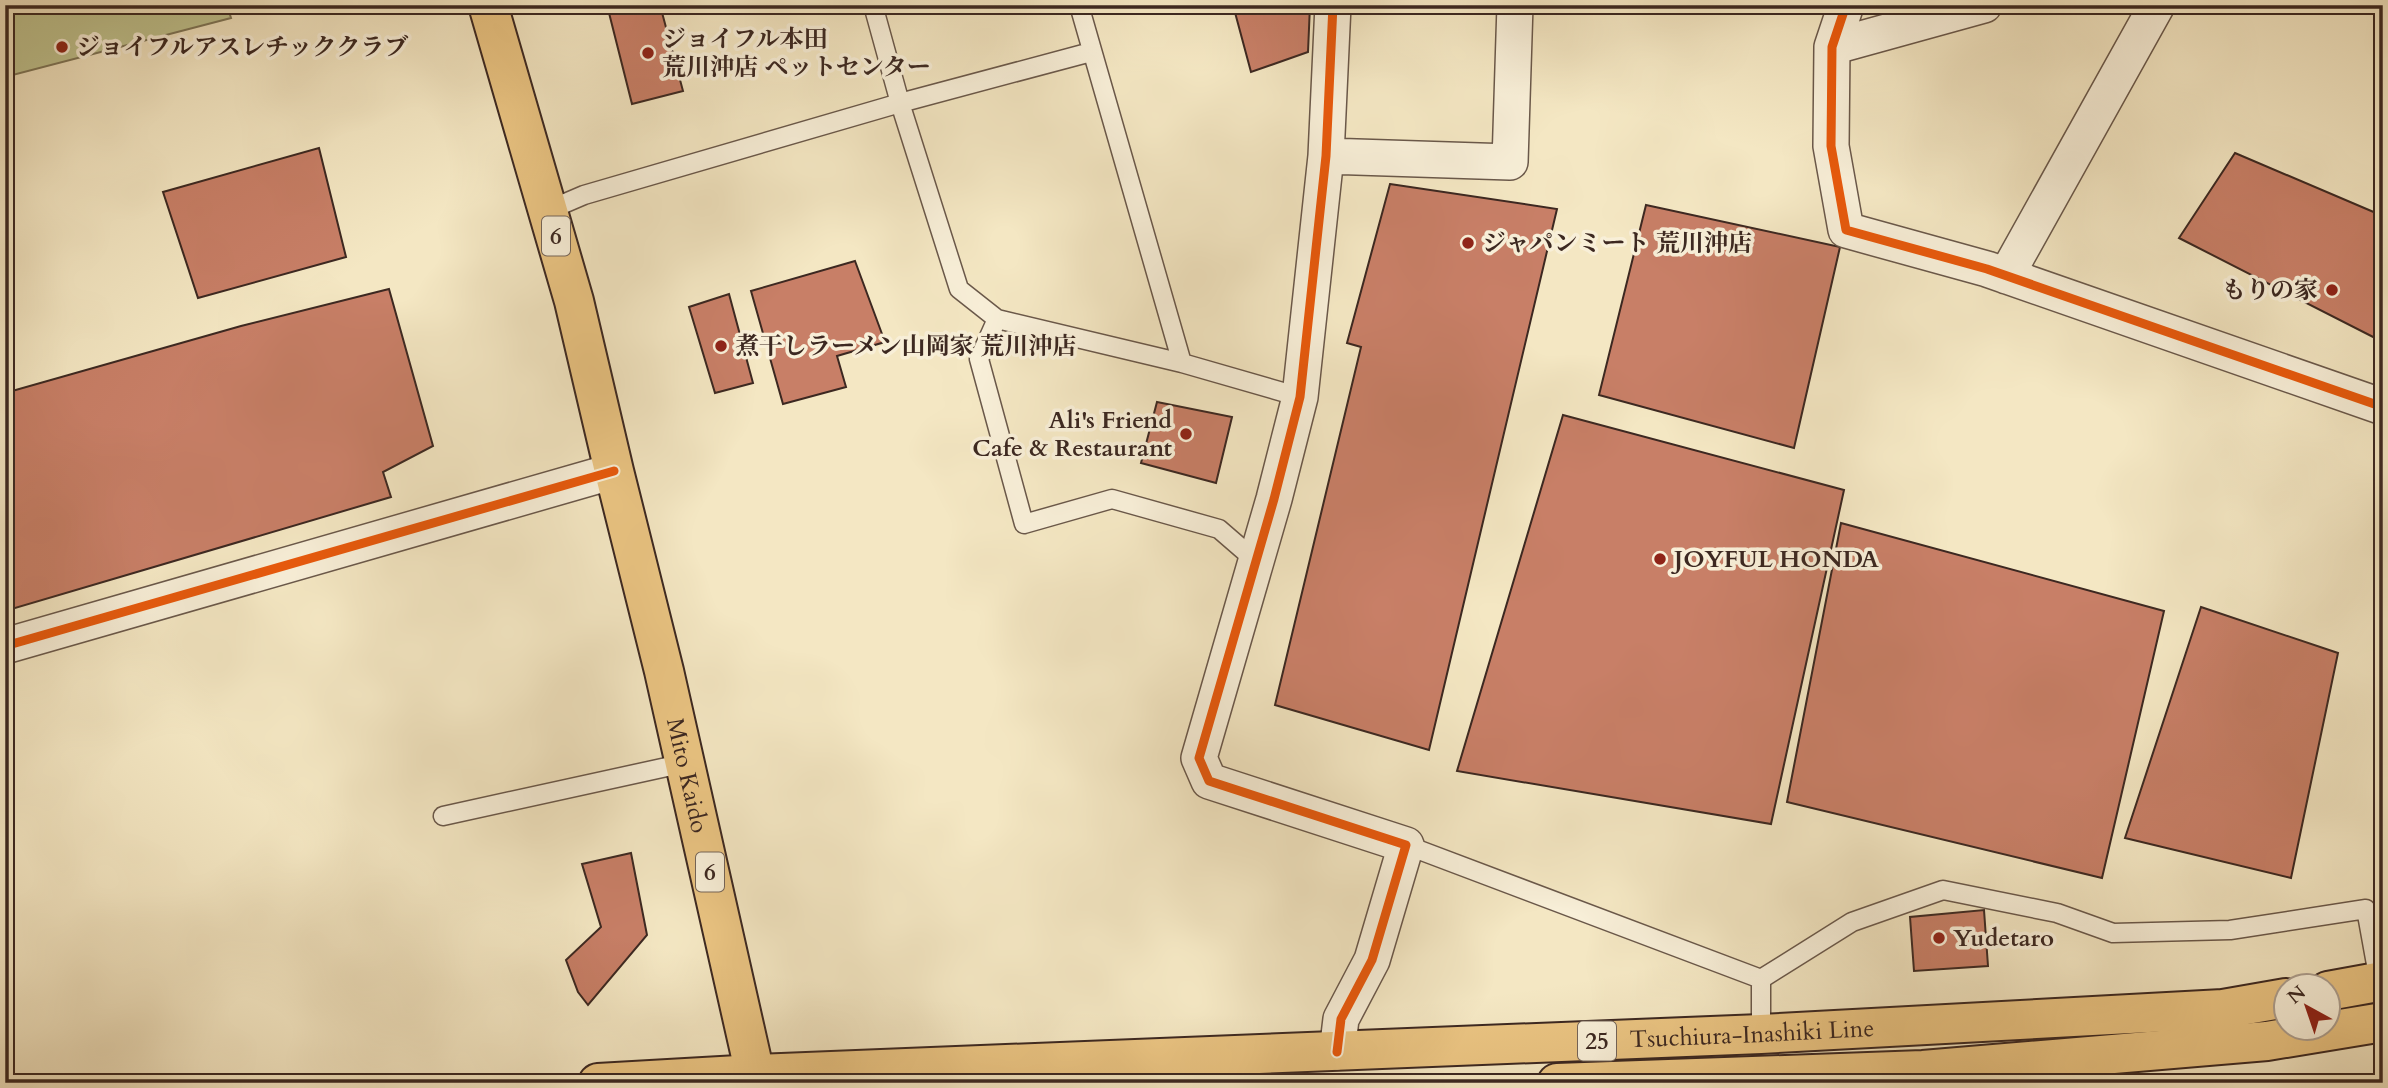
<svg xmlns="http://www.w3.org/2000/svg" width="2388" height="1088" font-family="Cardo,'Noto Serif JP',serif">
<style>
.pitch{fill:#c0c490;stroke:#7e7658;stroke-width:2}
.building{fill:#c87f67;stroke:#3c2821;stroke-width:2}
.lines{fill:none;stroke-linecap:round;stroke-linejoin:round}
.service-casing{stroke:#6a584a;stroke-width:21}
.minor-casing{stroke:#6a584a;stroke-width:38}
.primary-casing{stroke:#3c2821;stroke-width:42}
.trunk-casing{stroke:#3c2821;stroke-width:42}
.service{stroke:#f8efd8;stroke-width:18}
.minor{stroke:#f8efd8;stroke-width:35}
.primary{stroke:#eac482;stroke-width:38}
.trunk{stroke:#eac482;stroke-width:38}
.cycleway-casing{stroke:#f8efd8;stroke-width:13}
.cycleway{stroke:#e8590c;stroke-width:9}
.poi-dot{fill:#8f2418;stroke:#f8efd8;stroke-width:2.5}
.labels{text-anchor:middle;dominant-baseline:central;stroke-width:7;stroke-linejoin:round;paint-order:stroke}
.shield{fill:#f8efd8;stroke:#746458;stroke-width:2}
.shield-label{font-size:23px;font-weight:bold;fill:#3c2821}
.poi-label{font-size:24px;font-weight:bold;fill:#3c2821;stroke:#f8efd8;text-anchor:start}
.street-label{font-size:24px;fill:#3c2821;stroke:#f8efd8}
</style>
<rect width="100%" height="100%" fill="#f4e7c3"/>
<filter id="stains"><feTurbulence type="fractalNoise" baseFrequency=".00286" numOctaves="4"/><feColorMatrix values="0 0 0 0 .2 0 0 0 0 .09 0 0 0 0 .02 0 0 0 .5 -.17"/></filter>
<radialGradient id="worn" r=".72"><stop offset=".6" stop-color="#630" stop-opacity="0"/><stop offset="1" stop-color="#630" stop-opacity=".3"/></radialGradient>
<path class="pitch" d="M5 5H227L231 18 5 77Z"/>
<path class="building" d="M607 5H660L683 91 632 104Z
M1233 5H1310L1308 52 1251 72Z
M319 148 346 257 198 298 163 192Z
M2235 153 2383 216V342L2179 238Z
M1390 184 1557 209 1429 750 1275 705 1361 347 1347 343Z
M1646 205 1840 247 1794 448 1599 395Z
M855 261 885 342 837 356 846 387 783 404 751 291Z
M389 289 433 446 383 472 391 497 5 611V393L241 326Z
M729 294 753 383 715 393 689 307Z
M1157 402 1232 417 1216 483 1141 463Z
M1563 415 1844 490 1771 824 1457 771Z
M1841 523 2164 611 2102 878 1787 802Z
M2201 607 2338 653 2291 878 2125 838Z
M631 853 647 935 588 1005 578 992 566 960 601 927 582 864Z
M1984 910 1988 966 1914 971 1910 917Z"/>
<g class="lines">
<defs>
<path id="service" d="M873 5 900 103 959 289 997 319 1182 363
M1079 5 1182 363 1300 397
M549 210 584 195 900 103 1091 52
M997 319 979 359 1024 524 1112 499 1219 529 1256 561
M443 816 685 763
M1406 845 1761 979V1034
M1761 979 1852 922 1943 890 2057 913 2113 933 2230 930 2366 909 2379 981"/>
<path id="minor" d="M1333 5 1326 156 1300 397 1274 499 1199 758 1209 781 1406 845 1372 960 1341 1019 1337 1052
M1846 5 1832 47 1831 146 1846 230 1987 269 2383 407
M1832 47 1984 5
M1326 156 1510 162 1515 5
M2006 276 2157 5
M5 646 614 471"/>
<g id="primary">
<path d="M2328 991 2383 981"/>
<path id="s1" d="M598 1083 756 1074 1761 1034 2223 1009 2286 998"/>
<path d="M1557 1083 1923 1070 2267 1041 2383 1022"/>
</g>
<g id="trunk">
<path id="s2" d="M488 5 574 301 614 471 664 671 757 1083"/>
</g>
</defs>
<use href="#service" class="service-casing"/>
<use href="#minor" class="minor-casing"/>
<use href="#primary" class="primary-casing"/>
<use href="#trunk" class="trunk-casing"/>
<use href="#service" class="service"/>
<use href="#minor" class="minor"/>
<use href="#primary" class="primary"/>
<use href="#trunk" class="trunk"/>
<defs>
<path id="cycleway" d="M1333 5 1326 156 1300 397 1274 499 1199 758 1209 781 1406 845 1372 960 1341 1019 1337 1052
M1846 5 1832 47 1831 146 1846 230 1987 269 2383 407
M5 646 614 471"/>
</defs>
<use href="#cycleway" class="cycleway-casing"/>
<use href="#cycleway" class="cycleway"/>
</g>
<g class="poi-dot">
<circle cx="62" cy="47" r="7"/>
<circle cx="648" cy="53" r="7"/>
<circle cx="1468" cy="243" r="7"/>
<circle cx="2332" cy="290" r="7"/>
<circle cx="721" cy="346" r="7"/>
<circle cx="1186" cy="434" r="7"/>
<circle cx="1660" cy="559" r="7"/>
<circle cx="1939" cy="938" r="7"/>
</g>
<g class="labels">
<g class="shield">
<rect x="542" y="216.5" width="28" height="39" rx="5"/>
<rect x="696" y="852.5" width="28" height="39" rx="5"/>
<rect x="1578" y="1021.5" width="38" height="39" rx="5"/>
</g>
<g class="shield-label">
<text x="556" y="236">6</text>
<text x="710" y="872">6</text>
<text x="1597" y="1041">25</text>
</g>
<g class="poi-label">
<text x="662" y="39">ジョイフル本田<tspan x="662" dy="28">荒川沖店 ペットセンター</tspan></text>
<text x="76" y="47">ジョイフルアスレチッククラブ</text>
<text x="1482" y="243">ジャパンミート 荒川沖店</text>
<text x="2318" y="290" text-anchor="end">もりの家</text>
<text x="735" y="346">煮干しラーメン山岡家 荒川沖店</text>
<text x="1172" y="420" text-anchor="end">Ali's Friend<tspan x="1172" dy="28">Cafe &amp; Restaurant</tspan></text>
<text x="1674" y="559">JOYFUL HONDA</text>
<text x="1953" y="938">Yudetaro</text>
</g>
<g class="street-label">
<text stroke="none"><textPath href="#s2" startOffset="796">Mito Kaido</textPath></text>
<text stroke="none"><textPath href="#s1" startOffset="1155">Tsuchiura-Inashiki Line</textPath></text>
</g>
</g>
<rect width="2388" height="1088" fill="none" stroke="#f4e7c3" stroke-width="28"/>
<rect x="7" y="7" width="2374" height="1074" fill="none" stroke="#3c2821" stroke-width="3.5"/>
<rect x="14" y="14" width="2360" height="1060" fill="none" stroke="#3c2821" stroke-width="2"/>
<g transform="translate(2307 1007) rotate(320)"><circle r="33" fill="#f8efd8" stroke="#ad9f8f" stroke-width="2"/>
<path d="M0-5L12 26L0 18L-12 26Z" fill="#8f2418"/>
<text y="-10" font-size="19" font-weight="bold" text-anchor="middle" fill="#3c2821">N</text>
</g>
<rect width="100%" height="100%" filter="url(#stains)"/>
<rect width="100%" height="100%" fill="url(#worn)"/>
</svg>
